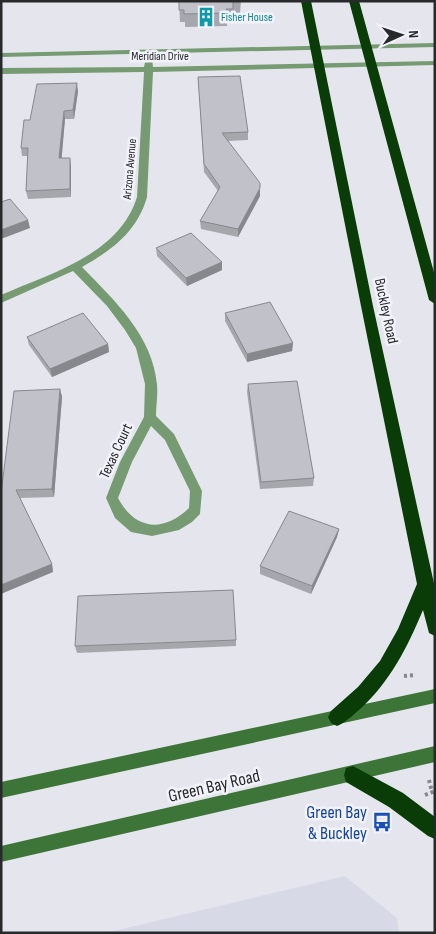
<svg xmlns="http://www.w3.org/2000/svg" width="436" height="934" font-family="'Sofia Sans Condensed',sans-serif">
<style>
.built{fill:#d8d9e7}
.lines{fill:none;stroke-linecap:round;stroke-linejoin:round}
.path{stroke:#87888d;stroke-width:4;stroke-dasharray:3 3;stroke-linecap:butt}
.street{fill:#769a72;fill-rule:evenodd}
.secondary{fill:#3d7538;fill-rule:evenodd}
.highway{fill:#0a3c07;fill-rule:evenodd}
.wall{fill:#a6a7ad}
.shaded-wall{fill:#87888d}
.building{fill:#c1c2c9;stroke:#87888d}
.labels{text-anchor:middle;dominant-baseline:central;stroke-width:5;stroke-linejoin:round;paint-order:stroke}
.far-culture-label{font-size:12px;fill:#0d838f;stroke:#f2f3fa;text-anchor:start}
.far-street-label{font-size:12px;fill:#28292b;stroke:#f2f3fa}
.street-label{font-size:15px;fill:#28292b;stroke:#f2f3fa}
.near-street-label{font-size:18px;fill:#28292b;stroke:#f2f3fa}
.near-transit-label{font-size:18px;fill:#164399;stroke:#f2f3fa;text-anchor:end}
</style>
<rect width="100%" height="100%" fill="#e5e6ed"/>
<path class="built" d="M345 876 397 918 399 933H105Z"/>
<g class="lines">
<path class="path" d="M404 676 416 675
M429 780 432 792
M425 795 435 791"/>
<path class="street" d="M435 43V47L1 57V53Z
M146 58H152L153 67 435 61V65L153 72 147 197C137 232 112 250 82 267 114 300 153 336 157 385 158 395 156 406 156 416L174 434 202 491 200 514 192 522 179 530 152 536 131 532 115 518 106 498 120 462 144 417 145 384 136 348 125 330 107 306 73 271 1 303V295C51 273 119 255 137 197L144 72 1 74V68L144 67ZM151 426 165 440 190 491 189 508C163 533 135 530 118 498L132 462Z"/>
<path class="secondary" d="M435 689V703L1 798V782Z
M435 746V762L1 862V846Z"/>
<path class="highway" d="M301 1H311L373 306 435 588V636L429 633 423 610C407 648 390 682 359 710 352 716 346 722 337 726L331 723 328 717 331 711 358 687 380 661 398 629 417 584 361 306Z
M349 1H359L435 276V304L429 300Z
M353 766 403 793 435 817V839L428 836 389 807 346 782 344 775 346 768Z"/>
</g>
<path class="wall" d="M179 1H241L240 13H233V22H227V26L185 27V22H180Z
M198 77 248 132V140L228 141 260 196 238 237 201 229 200 221 218 191 204 172Z
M78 91 74 119H65L61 158 71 166V197L28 199 26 191 28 156H22L21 148Z
M156 248 222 270 187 286 157 256Z
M225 313 293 343 292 351 247 362 225 321Z
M27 337 108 344 109 352 52 377 29 345Z
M248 384 314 478 313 486 260 489 247 392Z
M60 389 62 397 54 497 20 498 52 564 53 572 1 493Z
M339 529 337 537 311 594 260 574V566Z
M236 640V646L77 653 75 646Z"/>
<path class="shaded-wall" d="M77 83 78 91 74 119 73 110Z
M64 111 65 119 61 166 59 158Z
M70 158 71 166V197L70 189Z
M260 188V196L238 237V229Z
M28 220 30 228 1 239V230Z
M222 262V270L187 286 186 278Z
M293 343 292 351 247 362V354Z
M108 344 109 352 52 377 50 369Z
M60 389 62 397 54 497 52 489Z
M339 529 337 537 311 594 312 586Z
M52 564 53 572 1 594V585Z"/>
<path class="building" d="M179 1H233V9H226L227 13 184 14V10H179Z
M240 76 248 132 222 133 260 183V188L238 229 200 221 220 187 204 164 198 77Z
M77 83 73 110 64 111 59 158H70V189L26 191 28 148H21L24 120H30L37 84Z
M10 199 28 220 1 230V202Z
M191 233 222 262 186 278 156 248Z
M270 302 293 343 247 354 225 313Z
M83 313 108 344 50 369 27 337Z
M297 381 314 478 261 482 248 384Z
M60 389 52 489 16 490 52 564 1 585V493L14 391Z
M289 511 339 529 312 586 260 566Z
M233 590 236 640 75 646 78 596Z"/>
<defs>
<symbol id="building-bare" viewBox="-9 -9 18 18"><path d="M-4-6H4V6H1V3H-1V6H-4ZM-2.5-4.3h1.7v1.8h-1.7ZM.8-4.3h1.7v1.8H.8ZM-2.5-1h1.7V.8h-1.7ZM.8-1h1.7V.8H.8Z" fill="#0f9aa8" stroke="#f2f3fa" stroke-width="2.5" paint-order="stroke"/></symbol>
<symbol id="bus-bare" viewBox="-9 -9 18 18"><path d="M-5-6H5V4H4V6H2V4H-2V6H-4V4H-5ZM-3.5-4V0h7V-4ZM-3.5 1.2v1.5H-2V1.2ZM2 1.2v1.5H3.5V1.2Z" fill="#1a4fb4" stroke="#f2f3fa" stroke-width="2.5" paint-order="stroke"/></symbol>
</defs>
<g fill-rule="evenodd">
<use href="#building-bare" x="192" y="3" width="28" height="28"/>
<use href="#bus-bare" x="368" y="808" width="28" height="28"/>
</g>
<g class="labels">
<g class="far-culture-label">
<text x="221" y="17">Fisher House</text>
</g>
<g class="far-street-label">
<text x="160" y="56">Meridian Drive</text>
<text transform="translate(130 169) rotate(-85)">Arizona Avenue</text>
</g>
<g class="street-label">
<text transform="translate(386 311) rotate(78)">Buckley Road</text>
<text transform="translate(116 451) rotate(-65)">Texas Court</text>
</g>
<g class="near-street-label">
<text transform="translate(214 786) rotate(-13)">Green Bay Road</text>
</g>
<g class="near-transit-label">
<text x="367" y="812">Green Bay<tspan x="367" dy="21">&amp; Buckley</tspan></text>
</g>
</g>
<rect width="436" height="934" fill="none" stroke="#28292b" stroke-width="5"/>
<g transform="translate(401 35) rotate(87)" stroke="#f2f3fa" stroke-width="4" paint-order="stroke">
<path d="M0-4L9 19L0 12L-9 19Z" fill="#28292b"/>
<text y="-8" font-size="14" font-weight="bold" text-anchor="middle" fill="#28292b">N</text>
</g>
</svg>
